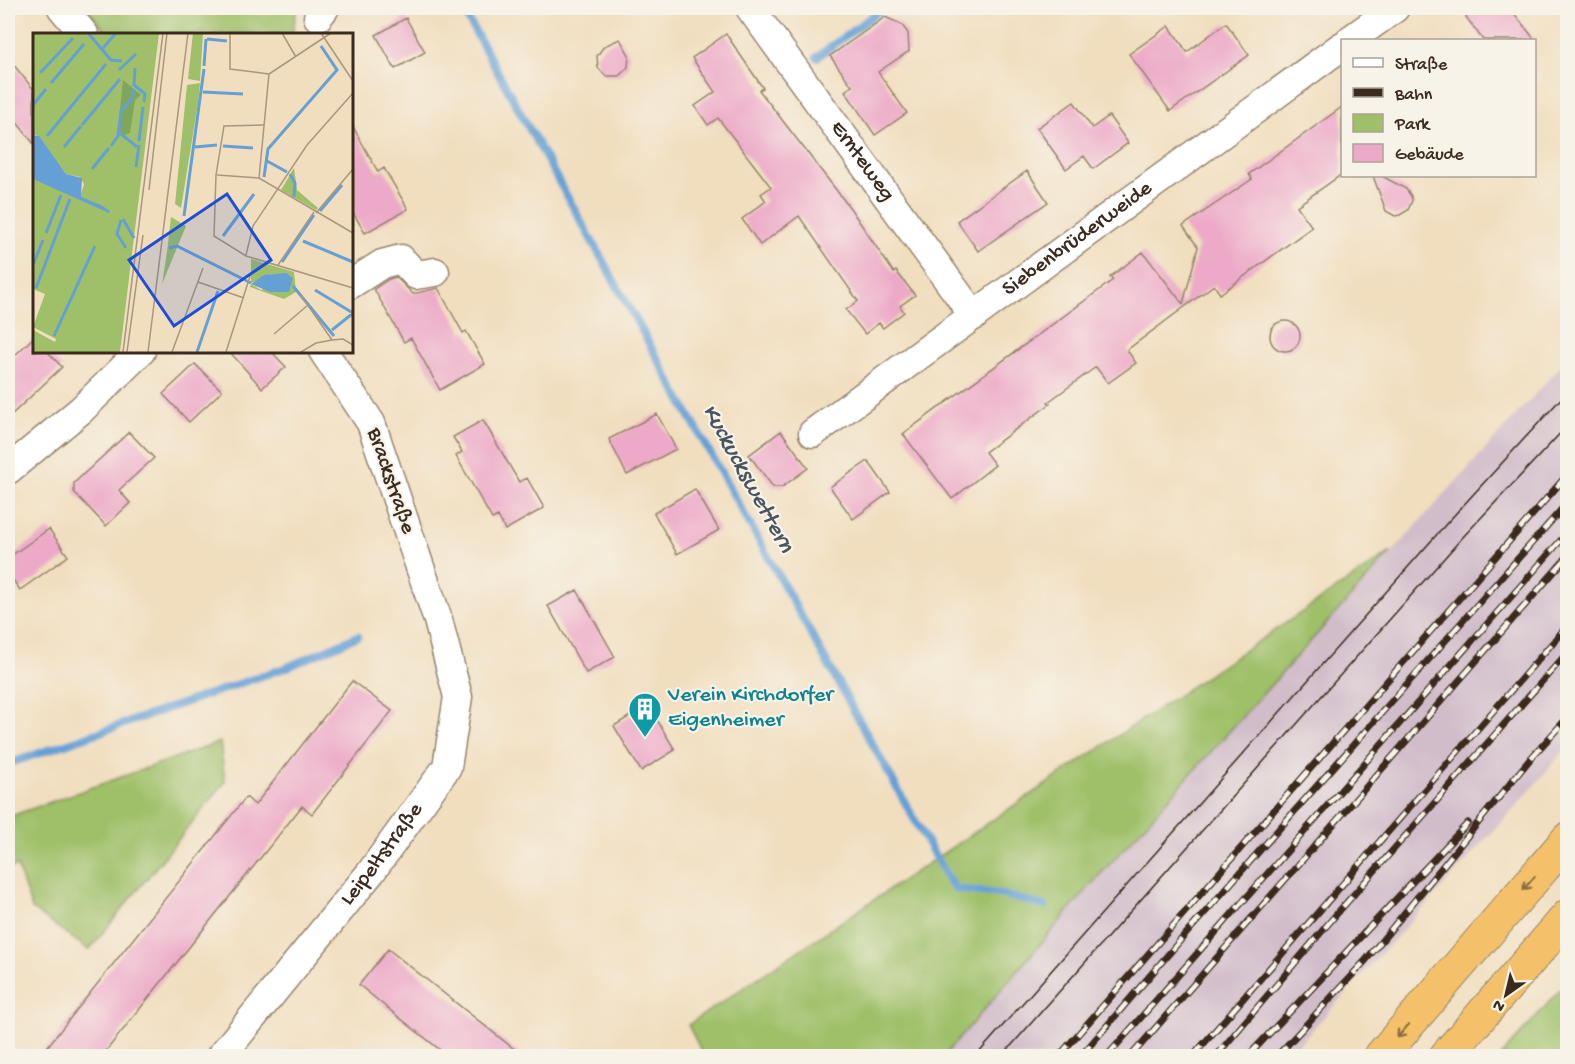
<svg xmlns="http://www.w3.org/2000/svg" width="1575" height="1064" font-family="'Gochi Hand',sans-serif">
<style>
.industrial{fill:#d1bdca}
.green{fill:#9fbf68;stroke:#6d7443;stroke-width:1.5}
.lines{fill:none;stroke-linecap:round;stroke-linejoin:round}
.stream{stroke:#65a0d5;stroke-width:8}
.building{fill:#edaac8}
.minor-casing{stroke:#96846e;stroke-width:31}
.highway-casing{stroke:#96846e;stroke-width:35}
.minor{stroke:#fff;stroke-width:28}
.highway{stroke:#f4c16a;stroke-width:33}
.tram{stroke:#3b2a1e;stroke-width:1.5}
.rail-casing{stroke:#3b2a1e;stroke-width:7}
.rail{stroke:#f7f3e8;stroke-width:4.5;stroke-dasharray:14;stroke-linecap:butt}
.oneway{stroke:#8e6e40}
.labels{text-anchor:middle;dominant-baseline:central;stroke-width:4.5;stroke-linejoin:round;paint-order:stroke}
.street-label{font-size:22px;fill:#3b2a1e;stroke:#f7f3e8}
.culture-label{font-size:22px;fill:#0d838f;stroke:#f7f3e8;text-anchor:start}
.water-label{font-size:24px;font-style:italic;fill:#4a535e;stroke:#f7f3e8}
.inset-river{fill:none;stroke:#65a0d5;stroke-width:3}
.inset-road{fill:none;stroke:#a8967f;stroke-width:1.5}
.view{fill:#1d4ed8;fill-opacity:0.15;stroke:#1d4ed8;stroke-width:3}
.inset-edge{fill:none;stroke:#3b2a1e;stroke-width:3}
</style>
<rect width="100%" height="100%" fill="#f7f3e8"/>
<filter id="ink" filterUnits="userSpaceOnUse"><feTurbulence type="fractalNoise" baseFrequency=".0167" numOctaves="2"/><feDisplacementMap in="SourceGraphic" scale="12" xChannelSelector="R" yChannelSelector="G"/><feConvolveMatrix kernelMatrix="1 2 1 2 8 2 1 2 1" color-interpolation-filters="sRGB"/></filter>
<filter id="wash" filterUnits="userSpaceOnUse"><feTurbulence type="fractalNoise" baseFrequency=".008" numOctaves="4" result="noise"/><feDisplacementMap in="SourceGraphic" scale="24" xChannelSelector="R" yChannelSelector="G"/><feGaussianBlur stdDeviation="1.35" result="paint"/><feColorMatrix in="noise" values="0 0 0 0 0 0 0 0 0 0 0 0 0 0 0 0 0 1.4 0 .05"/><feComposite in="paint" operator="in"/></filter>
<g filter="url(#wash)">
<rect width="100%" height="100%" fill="#f1debf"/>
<path class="industrial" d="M1567 359V747L1528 793 1288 1056H944L1097 878Z"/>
<path class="green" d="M86 8H297L292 34H108Z
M1391 552 1097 878 944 1056H704L688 1025Z
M220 742 225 782 89 950 32 909 17 866 8 869V817Z
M1567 982V1056H1501Z"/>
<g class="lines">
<path class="stream" d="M462 8 941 867 955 889 1000 894 1045 906
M817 57 883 8
M8 764 290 666 358 636"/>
</g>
<g id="blocks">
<path class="building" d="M1479 8H1510L1535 40H1483L1466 17Z
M885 17 901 24 908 33 909 51 878 72 907 113 875 135 845 91 852 86 830 56Z
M406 18 425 52 395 69 376 35Z
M1226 23 1249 55 1170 111 1129 54 1169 26 1187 52Z
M726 34 763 88 759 90 850 208 894 273 896 271 915 295 900 306 904 312 883 328 879 323 865 334 846 310 858 301 799 216 760 245 742 219 766 201 761 194 771 187 718 118 708 125 695 106 715 92 692 58Z
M620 39 629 55 628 67 619 76H606L598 68 597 56 604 46Z
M8 58 34 90V144L8 111Z
M1074 102 1092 128 1109 116 1128 143 1093 169 1084 156 1066 169 1037 128Z
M1342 107V174L1297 206 1312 227 1220 294 1214 285 1127 350 1136 363 1108 383 1096 367 1048 402 1050 404 985 452 995 465 952 499 903 434 1113 280 1110 277 1143 252 1183 304 1198 247 1183 226 1252 179 1249 174Z
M351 123 378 172 384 168 408 209 365 233 351 209Z
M1027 171 1048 202 978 251 957 221Z
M1373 176H1382L1406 189 1411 196 1412 201 1408 210 1400 215 1395 216 1386 211Z
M396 277 413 294 438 288 463 333 466 331 485 364 440 390 411 338 404 342 374 289 389 279Z
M1270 336a15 15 0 1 1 30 0a15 15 0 1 1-30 0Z
M34 337V351H47L62 367 8 418V362Z
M229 351H271L286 367 262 388Z
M195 364 222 391 189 422 163 394Z
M657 414 676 449 627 475 609 439Z
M483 420 519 482 527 478 544 508 505 530 498 516 492 519 456 456 462 452 453 437Z
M781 431 808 468 782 487H773L749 455Z
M129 432 154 458 119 490 130 503 106 526 74 492V483Z
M868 461 890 492 853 519 830 487Z
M695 489 719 530 677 554 654 513Z
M49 529 68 556 20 590 8 573V558Z
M577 590 615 657 586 673 548 606Z
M352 681 392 711 312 814 302 806 102 1056H40L246 797 255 805Z
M648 705 675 750 641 771 614 726Z
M388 949 523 1056H448L386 1007 359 985Z"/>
</g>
</g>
<g filter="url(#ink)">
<use href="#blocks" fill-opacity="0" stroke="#96846e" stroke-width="1.5"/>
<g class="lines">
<defs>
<g id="minor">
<path d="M62 8 84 34"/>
<path id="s1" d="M750 8 974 316"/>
<path d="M318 17 325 8"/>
<path d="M1350 40 1395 8"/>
<path d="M351 284 382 264 401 259 416 275 435 272"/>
<path id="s2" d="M813 433 1342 46"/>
<path d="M8 470 81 410 141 351"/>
<path id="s3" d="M221 1056 371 872 447 767 458 697 438 620 371 423 323 351"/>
</g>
<path id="highway" d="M1381 1056 1568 839
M1446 1056 1568 916"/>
</defs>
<use href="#minor" class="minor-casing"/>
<use href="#highway" class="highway-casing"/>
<use href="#minor" class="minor"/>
<use href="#highway" class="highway"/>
<path class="tram" d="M976 1056 1447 523 1568 391
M1002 1056 1462 538 1568 425"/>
<defs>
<path id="rail" d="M1059 1056 1568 474
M1081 1056 1178 943 1568 502
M1107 1056 1568 532
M1131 1056 1568 556
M1193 1056 1568 625
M1216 1056 1340 910 1568 652
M1248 1056 1468 823
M1277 1056 1366 960 1531 758 1568 717"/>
</defs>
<use href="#rail" class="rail-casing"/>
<use href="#rail" class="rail"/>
</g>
<defs><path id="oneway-shaft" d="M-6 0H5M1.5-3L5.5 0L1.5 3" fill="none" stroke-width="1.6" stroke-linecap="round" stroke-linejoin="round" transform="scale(1.5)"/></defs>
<g class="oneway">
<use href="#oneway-shaft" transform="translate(1529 883) rotate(131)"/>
<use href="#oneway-shaft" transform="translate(1403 1031) rotate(131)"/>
</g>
</g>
<defs>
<symbol id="building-pin" viewBox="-11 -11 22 30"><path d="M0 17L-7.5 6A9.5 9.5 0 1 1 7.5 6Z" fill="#0f9aa8" stroke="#f7f3e8"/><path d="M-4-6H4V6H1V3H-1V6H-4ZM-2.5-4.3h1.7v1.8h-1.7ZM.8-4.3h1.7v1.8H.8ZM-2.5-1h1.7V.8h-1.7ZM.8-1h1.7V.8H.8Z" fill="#fff"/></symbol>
</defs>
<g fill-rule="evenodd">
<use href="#building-pin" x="626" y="690" width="38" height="52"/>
</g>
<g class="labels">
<g class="street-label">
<text stroke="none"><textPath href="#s1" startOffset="190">Ernteweg</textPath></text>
<text stroke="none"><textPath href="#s2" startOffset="328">Siebenbrüderweide</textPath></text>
<text transform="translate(390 481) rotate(71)">Brackstraße</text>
<text stroke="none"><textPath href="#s3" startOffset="258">Leipeltstraße</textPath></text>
</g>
<g class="culture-label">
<text x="668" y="696">Verein Kirchdorfer<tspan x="668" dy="25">Eigenheimer</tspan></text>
</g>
<g class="water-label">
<text transform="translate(747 479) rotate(61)">Kuckuckswettern</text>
</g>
</g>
<g transform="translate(33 33)">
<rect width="320" height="320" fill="#f1debf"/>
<path d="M0 0H126L87 319H0V297L22 309 23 306 0 294 12 261 0 256V146L47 165 51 151 47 144 33 141 4 102H0ZM160 0H170L167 48 155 46ZM167 50 165 70 148 175 142 171 154 52ZM261 135 264 157 285 175 283 177 248 157ZM138 184 153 193 129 251 134 219ZM218 226 261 239 263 259 251 266 217 254 218 251 228 257 260 244 239 241 218 250Z" fill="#9fbf68"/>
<path d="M90 47 108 62 102 67 97 100 91 102 85 97Z" fill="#7fa65c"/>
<path d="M0 102 6 103 33 141 49 145 48 164 68 172 77 178 76 180 0 146ZM253 240 260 245 256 259H237L218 251 231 242Z" fill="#65a0d5"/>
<path class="inset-river" d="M55 0 78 27 89 28M174 6 194 8M70 15 83 0M171 33 173 6M102 35 101 52 112 61 111 69M86 37 103 21M7 40 40 5M18 50 51 11M170 59 210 61M0 72 13 56M49 92 87 46M87 100 104 114M14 103 73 31M106 108 110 74M78 113 85 103 88 78 99 65 101 56M190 113 220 115M31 114 48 93M162 114 184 112M234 128 254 139M103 134 106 112M59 136 76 115M257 141 262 150 261 164M231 144 235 116 304 37 288 13M287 178 309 152M151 183 171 36M90 186 101 205M88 187 84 201 93 215M13 200 28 162M190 203 221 161M270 208 320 229M136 215 144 213 218 250M249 229 281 182M0 232 10 207M260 253 301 303M3 255 37 166M282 257 320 280M299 297 319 281M21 303 62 213M164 319 185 258"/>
<path class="inset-road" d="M197 0V36L236 41M249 0 263 24M288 0 320 48M232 92 191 93 183 142 181 203 213 223 320 255M184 142 226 145 320 200M226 145 236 41 298 0M116 157 134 0M283 180 320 136M213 222 220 193 274 112 320 60M245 232 281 179M165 249 211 265M267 261 299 307M241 301 275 272M90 319 130 0M94 319 110 202M115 319 155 0M139 319 170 235M193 319 218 240M268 319 283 310 299 307 310 306 320 312"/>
<path class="view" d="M194 161 238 227 141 293 96 227Z"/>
<rect width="320" height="320" class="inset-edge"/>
</g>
<rect width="1575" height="1064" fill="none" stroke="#f7f3e8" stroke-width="30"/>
<rect x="1341" y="39" width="195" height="138" fill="#f7f3e8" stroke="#aca397" stroke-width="1.5"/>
<rect x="1353" y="58" width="30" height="9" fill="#ffffff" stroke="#aca397" stroke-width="1.5"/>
<text x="1395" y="69" font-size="18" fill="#3b2a1e">Straße</text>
<rect x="1353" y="88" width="30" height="9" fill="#3b2a1e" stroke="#aca397" stroke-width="1.5"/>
<text x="1395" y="99" font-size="18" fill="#3b2a1e">Bahn</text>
<rect x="1353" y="114" width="30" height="18" fill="#9fbf68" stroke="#aca397" stroke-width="1.5"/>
<text x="1395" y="129" font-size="18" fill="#3b2a1e">Park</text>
<rect x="1353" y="144" width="30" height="18" fill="#edaac8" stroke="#aca397" stroke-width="1.5"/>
<text x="1395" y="159" font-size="18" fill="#3b2a1e">Gebäude</text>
<g transform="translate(1506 995) rotate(214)" stroke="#f7f3e8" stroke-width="4.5" paint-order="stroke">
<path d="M0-4.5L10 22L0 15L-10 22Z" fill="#3b2a1e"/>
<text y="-9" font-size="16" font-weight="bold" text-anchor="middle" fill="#3b2a1e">N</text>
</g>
</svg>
